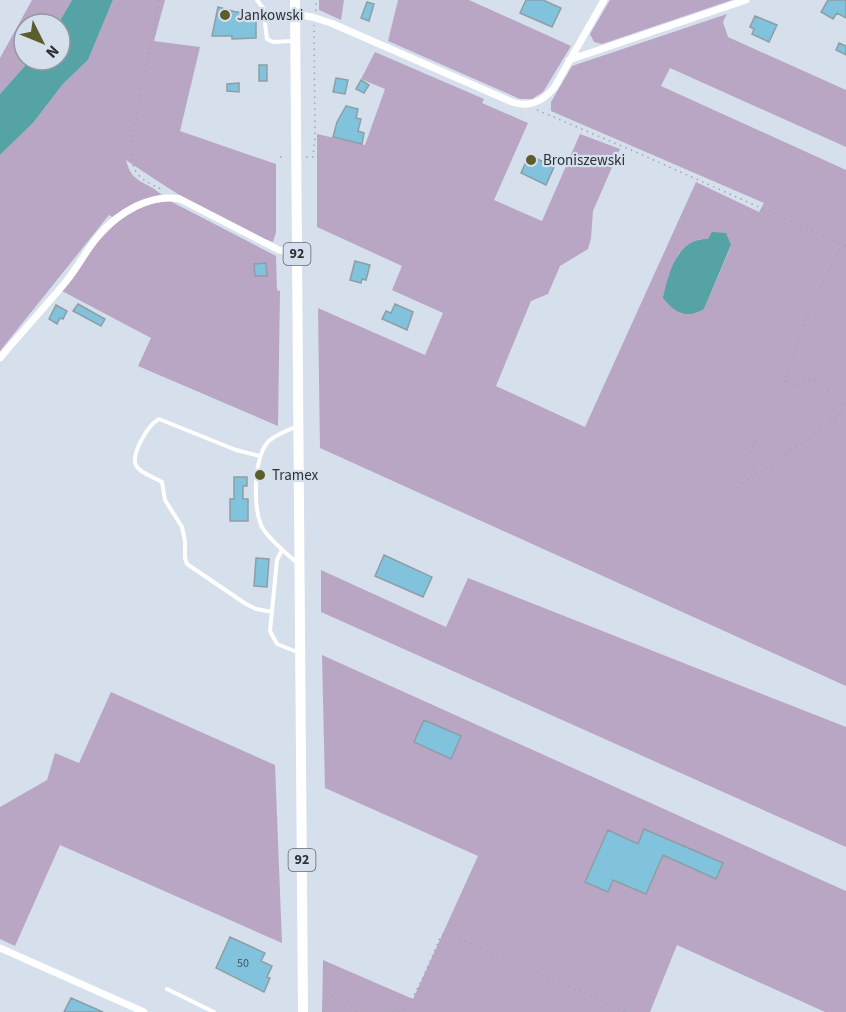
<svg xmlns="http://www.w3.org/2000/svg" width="846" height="1012" font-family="'Source Sans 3',sans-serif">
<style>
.green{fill:#b9a6c5;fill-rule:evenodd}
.water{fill:#56a3a5}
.building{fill:#81c2dd;stroke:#8e9ea4;stroke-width:1.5}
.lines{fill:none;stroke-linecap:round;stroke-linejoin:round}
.path{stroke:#9fa6b0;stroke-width:1.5;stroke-dasharray:1.5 4.5;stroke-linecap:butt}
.lane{stroke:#fff;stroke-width:4}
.street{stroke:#fff;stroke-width:7}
.primary{stroke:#fff;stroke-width:10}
.poi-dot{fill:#5b5e2b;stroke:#d6dfec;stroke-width:2}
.labels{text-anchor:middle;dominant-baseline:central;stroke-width:4.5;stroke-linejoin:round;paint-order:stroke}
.number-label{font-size:12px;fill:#42555f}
.shield{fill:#d6dfec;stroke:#60656c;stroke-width:1.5}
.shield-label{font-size:14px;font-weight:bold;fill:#2d3135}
.poi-label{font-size:15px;fill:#2d3135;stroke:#d6dfec;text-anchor:start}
</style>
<rect width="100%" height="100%" fill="#d6dfec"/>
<path class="green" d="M32 0H72L58 24H24V60H30L0 94V58Z
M113 0H165L154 41 200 47 180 131 276 164V232L273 242C221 224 172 191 126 160 132 185 146 180 162 195L141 201 114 218 109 215 0 351V155L33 123 63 84 88 60Z
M319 0H344L341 20 319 10Z
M398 0H469L571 46 543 92 532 99H520L388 41Z
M610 0H732L602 44 594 42 590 34Z
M727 14 723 22 728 37 846 90V147L670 68 661 86 846 170V686L320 448 318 308 425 355 443 313 392 290 402 266 317 227V134L365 145 385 89 361 79 375 52 484 99 482 103 528 123 494 200 542 221 580 134 620 149 593 211 591 238 588 249 560 266 548 294 531 301 496 386 585 427 696 182 759 212 764 203 551 111V102L572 66ZM700 239 731 246 704 309 668 277 679 253Z
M170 201 276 256 277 290 280 291 278 426 138 366 151 338 62 291C90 252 117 204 170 201Z
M321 570 446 627 468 578 846 727V847L321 612Z
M322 655 846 891V1012H825L677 945 650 1012H322L323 960 413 999 478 856 325 788Z
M111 692 275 765 282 943 60 845 15 946 0 939V807L47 780 55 753 79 763Z"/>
<path class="water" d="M72 0H113L88 60 63 84 33 123 0 155V94L30 60H60V24H58Z
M712 232 726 233 731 245 704 309C686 319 675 313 663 298 668 274 677 238 708 239Z"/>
<path class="building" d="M526 0H543L561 8 552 27 520 13Z
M828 0H846V18L837 13 833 19 821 12Z
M367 2 374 4 369 21 361 18Z
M218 7 236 12H256V38L232 39V36H212Z
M755 16 777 25 769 42 752 34 754 29 750 27Z
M839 43 846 46V55L836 50Z
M259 65H267V81H259Z
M336 78 348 80 345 94 333 92Z
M361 80 369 85 364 93 356 89Z
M239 83V92L227 91V84Z
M346 106 358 109 356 118 361 119 358 131 364 133 362 144 333 137 337 122Z
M529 155 554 167 546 185 521 173Z
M355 261 370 265 366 280 362 279 361 283 350 280Z
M266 263 267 276H255L254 264Z
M78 304 105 319 101 326 73 311Z
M395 304 413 312 407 330 382 319 386 311 391 313Z
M56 305 67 311 63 319 60 318 57 324 49 319Z
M234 477H247V486H243V499H248V521H230V499H234Z
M384 555 432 577 423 597 375 576Z
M256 558 269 559 267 587 254 586Z
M424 720 461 736 451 759 414 742Z
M644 829 723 863 716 879 663 855 646 894 613 880 608 892 585 882 608 830 638 844Z
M230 937 265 953 261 961 272 966 267 977 270 978 264 992 216 968Z
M71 998 103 1012H64Z"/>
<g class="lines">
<path class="path" d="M159 0 130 150C133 176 140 179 163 190
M316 11V0
M537 110 638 153 846 246
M280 157H286
M306 157H313L315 135 314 25
M755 473 761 472 835 420 841 412V405L818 381 812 379C802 384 795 389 785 381
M738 488 754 473 751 451 760 429 785 380 804 324 841 245
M324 1012C330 983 345 997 357 1012
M392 1012C395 1011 399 1011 402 1010 415 1002 434 951 441 936L446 933 628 1012"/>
<path class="lane" d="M257 0 263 8 267 39 273 42 293 41
M295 427C287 431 272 436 267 443 254 460 253 505 261 525 266 537 287 554 297 563
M260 456 236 450 159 419C148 425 129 456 137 467 142 474 154 477 162 482L165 500 182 527 185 541V558L187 564 246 604 256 609 272 612
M282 550 277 560 270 631 277 644 297 652
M167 989 214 1012"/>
<path class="street" d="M295 14 312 17 331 23 512 102C529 108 542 102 554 88L604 0
M569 60 746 0
M0 358C21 333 43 309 64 284 77 269 86 250 99 235 118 213 150 193 180 199L279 250 297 252
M0 948 144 1012"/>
<path class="primary" d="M295 0 303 1012"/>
</g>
<g class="poi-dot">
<circle cx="225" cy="15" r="6"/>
<circle cx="531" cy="160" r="6"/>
<circle cx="260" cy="475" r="6"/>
</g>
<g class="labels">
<g class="number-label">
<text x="243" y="963">50</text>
</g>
<g class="shield">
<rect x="283.5" y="243" width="27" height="22" rx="4.5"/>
<rect x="288.5" y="849" width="27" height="22" rx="4.5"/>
</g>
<g class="shield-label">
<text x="297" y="254">92</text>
<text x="302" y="860">92</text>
</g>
<g class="poi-label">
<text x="237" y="15">Jankowski</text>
<text x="543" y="160">Broniszewski</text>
<text x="272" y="475">Tramex</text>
</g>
</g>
<g transform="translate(42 42) rotate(133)"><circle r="28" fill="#d6dfec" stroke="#9299a3" stroke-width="1.5"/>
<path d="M0-4.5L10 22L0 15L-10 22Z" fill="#5b5e2b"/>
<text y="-9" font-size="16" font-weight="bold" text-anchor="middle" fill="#2d3135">N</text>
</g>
</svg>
